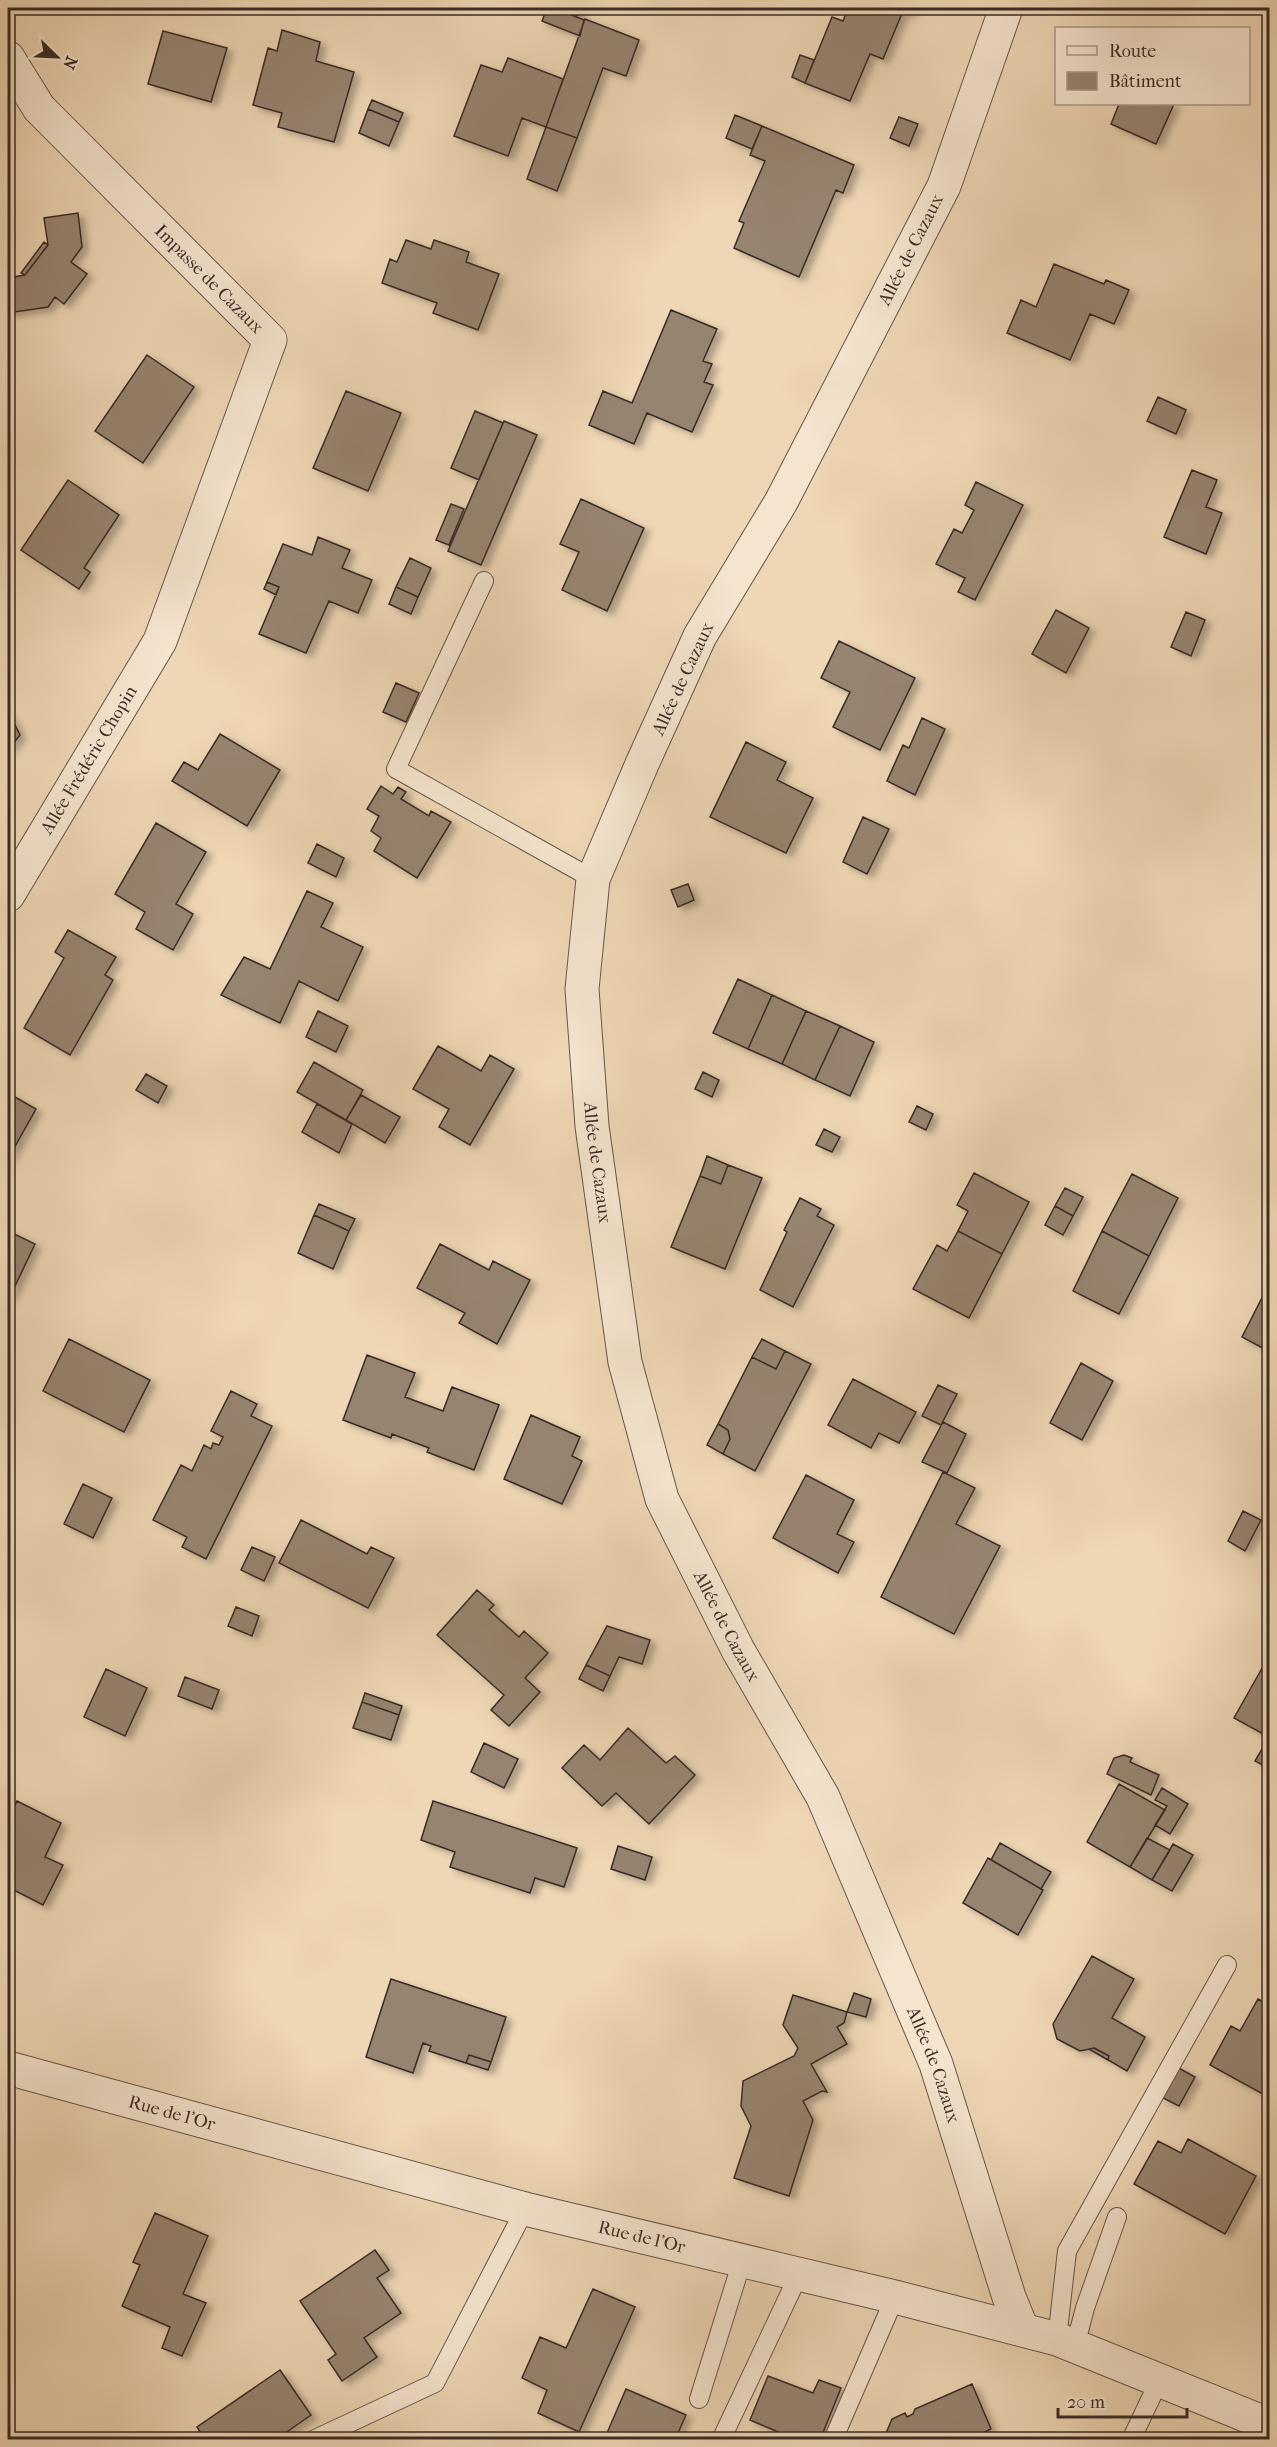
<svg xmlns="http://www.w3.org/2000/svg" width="1277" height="2447" font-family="'IM FELL French Canon',serif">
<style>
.building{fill:#978470;stroke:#382c27;stroke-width:1.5;filter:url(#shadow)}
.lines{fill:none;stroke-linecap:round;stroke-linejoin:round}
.service-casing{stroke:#66564a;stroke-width:20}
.minor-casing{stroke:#66564a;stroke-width:35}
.service{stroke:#f5e4ce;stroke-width:18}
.minor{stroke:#f5e4ce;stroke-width:33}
.labels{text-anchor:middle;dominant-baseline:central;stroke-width:5;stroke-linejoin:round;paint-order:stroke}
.street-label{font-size:18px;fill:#382c27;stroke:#f5e4ce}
</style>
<defs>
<filter id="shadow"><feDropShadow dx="6" dy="4" stdDeviation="3" flood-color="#0004"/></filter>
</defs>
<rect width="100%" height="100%" fill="#efd6b4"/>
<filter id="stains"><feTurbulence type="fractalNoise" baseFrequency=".00333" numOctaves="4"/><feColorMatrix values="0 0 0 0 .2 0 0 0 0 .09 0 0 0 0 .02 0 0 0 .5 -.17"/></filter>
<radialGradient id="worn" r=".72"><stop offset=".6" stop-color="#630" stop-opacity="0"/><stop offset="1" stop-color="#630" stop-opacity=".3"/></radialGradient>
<path class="building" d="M547 8H554L584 20 580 36 542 21Z
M557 8H580L577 16Z
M848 8H911L909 14 903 11 883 59 870 54 850 101 805 83 832 17 843 21Z
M585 19 639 40 626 76 603 68 577 138 546 127Z
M282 30 320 42 316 61 354 72 334 142 278 127 282 113 253 105 268 48 277 51Z
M163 31 227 48 211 102 148 84Z
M800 55 814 60 805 83 792 77Z
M508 58 563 79 546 127 522 118 508 156 454 136 481 65 502 72Z
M372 100 403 113 399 122 368 109Z
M1119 104H1174L1156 144 1111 124Z
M368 109 399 122 389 146 359 133Z
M735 115 762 126 752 149 726 138Z
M899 117 918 124 909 146 890 138Z
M762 126 854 165 843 193 836 190 799 277 734 248 744 223 739 221 765 161 750 155Z
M546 127 577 138 557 191 527 179Z
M78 213 82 247 71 262 87 274 64 304 55 297 48 307 8 313V278L25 275 48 245 44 218Z
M406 240 431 249 434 240 469 252 466 262 499 274 478 330 433 313 437 303 382 283 390 259 397 262Z
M44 242 48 245 25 275 21 273Z
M1054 264 1104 284 1106 280 1129 290 1114 324 1090 314 1070 360 1007 333 1021 300 1036 307Z
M671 310 717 329 703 361 712 364 704 382 713 385 692 432 647 413 634 444 589 425 603 391 632 403Z
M147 355 194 387 143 463 95 431Z
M346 391 401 413 368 491 313 468Z
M1158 397 1186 410 1176 434 1147 421Z
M475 411 503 423 479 480 451 468Z
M504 421 537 435 481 565 448 551Z
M1192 470 1217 480 1206 507 1222 513 1206 554 1164 537Z
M68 480 119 515 84 568 90 572 79 589 21 550Z
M976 482 1023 505 975 600 958 592 965 578 936 564 954 529 962 533 974 510 965 505Z
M581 499 644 528 607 611 562 590 579 552 560 544Z
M451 504 464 509 449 545 436 540Z
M318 537 350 550 342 568 372 580 358 613 329 601 306 653 259 634 279 587 267 582 283 544 312 555Z
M410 558 431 568 418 597 396 587Z
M267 582 279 587 276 595 264 589Z
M396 587 418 597 411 614 389 604Z
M1056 610 1089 628 1066 673 1032 654Z
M1186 612 1205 620 1191 656 1171 647Z
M839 641 915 678 880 750 833 727 850 692 821 678Z
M396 683 419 693 406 722 383 712Z
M8 711 20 735 8 750Z
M922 718 945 729 915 795 887 781 903 745 909 748Z
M220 734 280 770 247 826 172 781 184 762 198 770Z
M746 742 786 762 777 780 813 798 786 853 710 817Z
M381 786 393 794 398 787 406 792 401 799 429 816 431 811 451 822 417 878 374 851 381 838 371 831 379 816 367 809Z
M863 817 889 829 867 874 843 862Z
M156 823 206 852 176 904 193 914 173 950 136 929 145 912 115 894Z
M317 844 344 858 336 877 308 863Z
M688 884 694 900 678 907 671 890Z
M307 891 333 903 321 927 363 947 338 1001 299 981 280 1023 221 995 244 957 270 969Z
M68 930 116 957 105 975 113 980 70 1055 24 1028 64 958 55 952Z
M738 979 772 995 748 1049 713 1033Z
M772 995 806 1011 782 1064 748 1049Z
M318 1011 348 1026 336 1052 306 1037Z
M806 1011 840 1026 815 1080 782 1064Z
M840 1026 874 1042 850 1096 815 1080Z
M438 1046 481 1071 490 1055 514 1069 470 1145 439 1127 449 1109 413 1089Z
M314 1062 363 1090 346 1120 297 1092Z
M703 1072 719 1080 712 1097 695 1089Z
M146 1074 167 1086 158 1103 136 1090Z
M8 1093 36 1109 8 1159Z
M361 1095 400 1117 385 1143 346 1120Z
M317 1104 352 1124 339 1153 302 1132Z
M917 1106 933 1114 926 1130 909 1122Z
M824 1129 840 1137 832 1152 816 1145Z
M707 1156 728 1165 721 1184 700 1176Z
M728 1165 762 1178 725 1269 671 1247 700 1176 721 1184Z
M974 1173 1029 1202 1002 1254 958 1231 968 1211 957 1205Z
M1132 1174 1178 1198 1149 1256 1102 1231Z
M1065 1188 1083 1197 1073 1216 1055 1206Z
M800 1198 821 1209 817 1216 834 1225 793 1307 760 1290 787 1232 784 1230Z
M319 1204 355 1219 349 1231 314 1215Z
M1055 1206 1073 1216 1063 1235 1045 1225Z
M314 1215 349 1231 333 1269 298 1253Z
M8 1231 35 1244 8 1301Z
M958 1231 1002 1254 969 1318 913 1289 937 1245 947 1251Z
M1102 1231 1149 1256 1119 1314 1073 1291Z
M440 1244 489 1270 493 1261 530 1280 497 1344 459 1323 465 1313 417 1288Z
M1269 1284H1270V1352L1242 1337Z
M69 1339 150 1380 124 1432 43 1391Z
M762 1339 785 1351 776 1369 752 1357Z
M785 1351 811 1364 755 1471 723 1454 730 1439 728 1430 718 1424 752 1357 776 1369Z
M367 1355 415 1373 405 1397 443 1411 452 1387 499 1405 474 1470 427 1452 429 1448 392 1434 391 1438 343 1420Z
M1081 1363 1113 1381 1082 1440 1050 1423Z
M853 1379 916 1412 899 1443 879 1433 871 1448 828 1425Z
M938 1385 957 1394 941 1425 922 1416Z
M231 1391 257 1404 251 1416 272 1426 206 1559 182 1547 187 1537 153 1520 181 1465 192 1471 204 1445 211 1449 213 1443 219 1445 223 1437 211 1431Z
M531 1415 580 1437 572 1456 582 1461 562 1504 504 1479Z
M943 1422 966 1434 947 1473 922 1462Z
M718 1424 728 1430 730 1439 723 1454 707 1445Z
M943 1472 975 1488 956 1524 1000 1546 954 1634 881 1597Z
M806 1475 854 1500 837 1534 854 1542 838 1573 773 1538Z
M83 1484 112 1498 93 1538 64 1524Z
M1243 1511 1261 1520 1245 1551 1228 1541Z
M301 1520 367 1554 371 1547 394 1558 368 1608 279 1563Z
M252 1547 275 1557 264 1581 241 1570Z
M477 1590 494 1605 489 1610 519 1637 524 1631 548 1653 525 1678 540 1692 509 1726 491 1710 504 1695 437 1635Z
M236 1607 259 1616 252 1636 228 1626Z
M607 1626 650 1640 642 1664 619 1657 610 1676 586 1665Z
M1270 1654V1769L1255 1761 1269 1737 1234 1718Z
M586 1665 610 1676 603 1691 579 1679Z
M106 1669 147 1688 125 1736 84 1717Z
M185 1677 219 1690 212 1709 178 1696Z
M365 1693 402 1706 399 1715 362 1702Z
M362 1702 399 1715 391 1740 353 1728Z
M628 1728 666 1763 675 1756 695 1775 649 1824 616 1793 602 1806 562 1768 584 1745 600 1760Z
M484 1743 518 1759 504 1788 471 1772Z
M1124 1755 1132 1758 1130 1762 1159 1775 1151 1795 1107 1774 1114 1758Z
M1119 1784 1165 1810 1130 1867 1087 1842Z
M1162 1788 1188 1804 1170 1834 1155 1825 1167 1806 1155 1800Z
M17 1801 61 1823 45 1857 63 1865 43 1905 8 1887V1819Z
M433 1801 577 1848 564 1887 535 1878 530 1893 450 1867 455 1852 421 1840Z
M1147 1838 1170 1850 1152 1880 1130 1867Z
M1000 1843 1051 1872 1041 1889 991 1860Z
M1173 1844 1193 1855 1172 1891 1152 1880Z
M618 1846 652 1857 645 1880 611 1869Z
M988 1858 1043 1890 1018 1935 963 1903Z
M1092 1956 1134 1979 1112 2018 1145 2037 1127 2071 1108 2060 1109 2056 1094 2048 1080 2051 1057 2039 1053 2024Z
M391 1979 506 2017 491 2062 469 2055 466 2063 429 2051 431 2046 423 2043 413 2073 366 2057Z
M854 1993 871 1999 866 2017 847 2012Z
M793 1995 847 2012 844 2023 837 2027 847 2044 811 2064 827 2092 822 2091 803 2101 813 2120 789 2196 734 2178 751 2126 741 2106 743 2081 794 2056 798 2048 783 2025Z
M1258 1999 1270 2006V2098L1210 2065 1231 2026 1240 2031Z
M1094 2048 1109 2056 1108 2060 1089 2049Z
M469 2055 491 2062 488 2070 466 2063Z
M1177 2067 1195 2077 1179 2106 1161 2097Z
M1188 2139 1256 2176 1225 2234 1134 2184 1158 2141 1181 2153Z
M155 2213 208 2236 183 2294 206 2303 182 2356 162 2348 170 2327 122 2306 140 2265 133 2262Z
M375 2250 389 2270 377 2278 401 2313 364 2338 377 2357 342 2381 328 2360 336 2354 300 2301Z
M593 2289 635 2307 579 2432 538 2413 547 2390 522 2378 540 2337 566 2348Z
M280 2370 311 2415 275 2440H205L197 2427Z
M768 2376 813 2393 819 2380 841 2388 820 2440H797L750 2420Z
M972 2384 991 2429 968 2440H883L892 2419 905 2413 907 2417 913 2414 915 2409Z
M626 2389 686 2415 675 2440H604Z"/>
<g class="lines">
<defs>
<path id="service" d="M484 581 396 769 593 879
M1057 2339 1067 2251 1227 1965
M1075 2346 1085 2308 1117 2217
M699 2399 742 2261
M313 2440 435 2383 525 2209
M721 2440 799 2274
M833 2440 895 2297
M1131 2440 1159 2381"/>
<g id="minor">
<path id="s1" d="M1006 8 944 186 781 502 700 636 642 764 593 879 582 989 592 1126 625 1362 662 1499 738 1650 823 1797 936 2064 1009 2297 1022 2329"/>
<path id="s2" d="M8 58 39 108 270 340 160 641 8 895"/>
<path id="s3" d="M8 2068 525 2209 895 2297 1057 2339 1270 2425"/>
</g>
</defs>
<use href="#service" class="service-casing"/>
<use href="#minor" class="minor-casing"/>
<use href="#service" class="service"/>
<use href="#minor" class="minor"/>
</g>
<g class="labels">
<g class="street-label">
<text transform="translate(911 250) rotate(-63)">Allée de Cazaux</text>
<text stroke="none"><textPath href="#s2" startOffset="300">Impasse de Cazaux</textPath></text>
<text transform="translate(683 679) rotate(-65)">Allée de Cazaux</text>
<text transform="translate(89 760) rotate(-59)">Allée Frédéric Chopin</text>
<text stroke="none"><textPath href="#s1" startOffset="1251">Allée de Cazaux</textPath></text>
<text stroke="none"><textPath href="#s1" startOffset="1737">Allée de Cazaux</textPath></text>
<text stroke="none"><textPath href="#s1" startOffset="2223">Allée de Cazaux</textPath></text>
<text stroke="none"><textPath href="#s3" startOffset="170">Rue de l'Or</textPath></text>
<text stroke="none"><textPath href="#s3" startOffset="656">Rue de l'Or</textPath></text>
</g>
</g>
<rect width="1277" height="2447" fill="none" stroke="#efd6b4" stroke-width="30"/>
<rect x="9" y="9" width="1259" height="2429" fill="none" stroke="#382c27" stroke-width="3"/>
<rect x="15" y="15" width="1247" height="2417" fill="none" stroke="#382c27" stroke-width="1.5"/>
<rect x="1055" y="27" width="195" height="78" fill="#f5e4ce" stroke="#a99a8b" stroke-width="1.5"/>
<rect x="1067" y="46" width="30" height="9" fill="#f5e4ce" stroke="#a99a8b" stroke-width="1.5"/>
<text x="1109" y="57" font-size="18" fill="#382c27">Route</text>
<rect x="1067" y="72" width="30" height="18" fill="#978470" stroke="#a99a8b" stroke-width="1.5"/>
<text x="1109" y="87" font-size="18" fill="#382c27">Bâtiment</text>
<g transform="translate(57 57) rotate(114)" stroke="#f5e4ce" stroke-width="4.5" paint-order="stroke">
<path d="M0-4.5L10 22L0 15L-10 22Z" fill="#382c27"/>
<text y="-9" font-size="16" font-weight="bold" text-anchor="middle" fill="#382c27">N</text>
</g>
<path d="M1058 2408v9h129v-9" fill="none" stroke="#382c27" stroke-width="3"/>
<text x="1067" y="2408" font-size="18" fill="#382c27" stroke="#f5e4ce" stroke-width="4.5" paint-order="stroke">20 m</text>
<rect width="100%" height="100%" filter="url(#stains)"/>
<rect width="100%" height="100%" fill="url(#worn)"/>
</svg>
